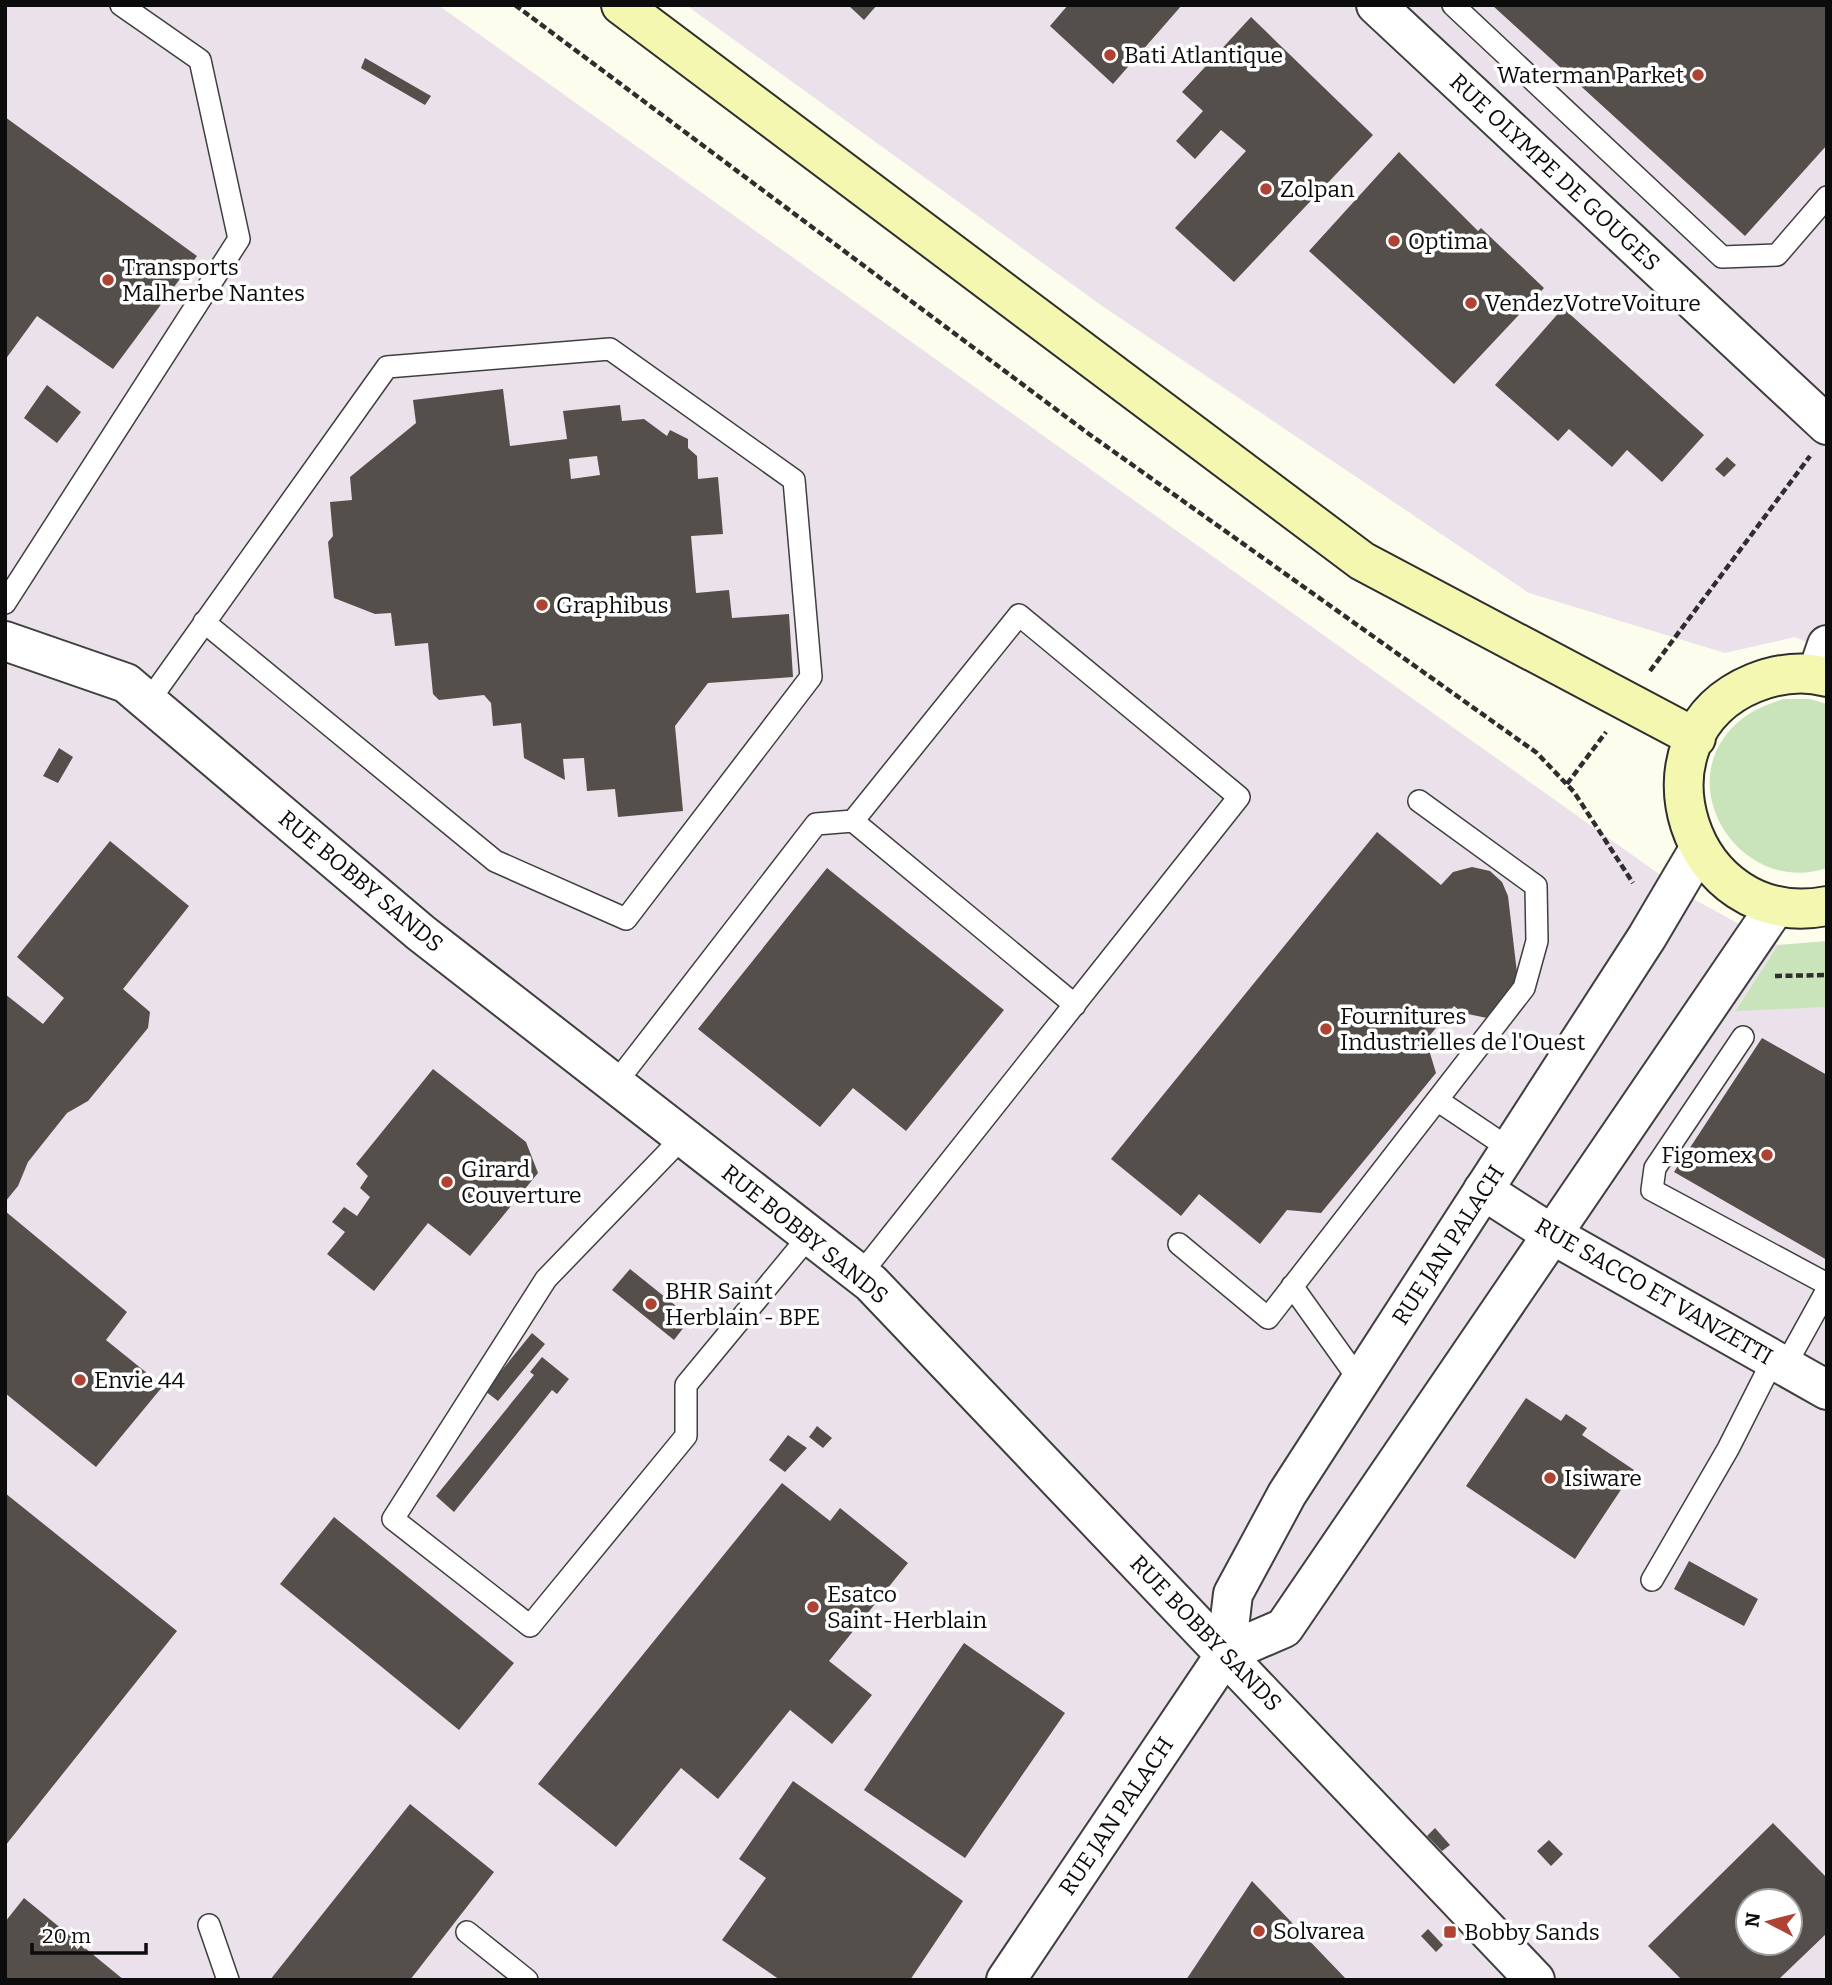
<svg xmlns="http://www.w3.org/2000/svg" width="1832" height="1985" font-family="Bitter,serif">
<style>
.industrial{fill:#eae1ea;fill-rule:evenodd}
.green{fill:#c9e4ba}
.building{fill:#544f4a;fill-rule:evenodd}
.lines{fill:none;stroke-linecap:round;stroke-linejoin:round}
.service-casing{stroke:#3f3f3f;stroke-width:24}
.minor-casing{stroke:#3f3f3f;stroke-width:42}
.tertiary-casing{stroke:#3f3f3f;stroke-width:42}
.secondary-casing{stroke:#2e2e2e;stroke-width:42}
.path{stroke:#2e2e2e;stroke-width:4.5;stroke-dasharray:7 3.5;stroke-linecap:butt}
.service{stroke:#fff;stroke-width:21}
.minor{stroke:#fff;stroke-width:38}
.tertiary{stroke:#fff;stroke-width:38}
.secondary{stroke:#f3f7af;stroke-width:38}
.poi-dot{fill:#ae4233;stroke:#fff;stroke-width:2.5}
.labels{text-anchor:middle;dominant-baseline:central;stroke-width:7;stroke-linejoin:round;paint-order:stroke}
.poi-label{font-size:23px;fill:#0c0c0c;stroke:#fff;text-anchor:start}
.street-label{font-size:23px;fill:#0c0c0c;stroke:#fff}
</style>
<rect width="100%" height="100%" fill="#fdfded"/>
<path class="industrial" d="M5 5H438L1697 901 1778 945 1735 1010 1827 1007V1980H5ZM1748 1901H1790V1943H1748Z
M686 5H1827V651L1795 637 1725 653 1529 593 1105 308Z"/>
<path class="green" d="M1783 699H1810L1827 704V868C1741 897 1669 786 1736 724 1750 711 1766 705 1783 699Z
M1827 941V1007L1735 1011 1778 945Z"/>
<path class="building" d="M848 5H877L864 20Z
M1068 5H1182L1113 84 1050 26Z
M1492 5H1827V145L1745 236Z
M1251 17 1373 135 1234 282 1175 228 1246 151 1221 130 1195 159 1176 141 1203 111 1182 92Z
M365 58 431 96 425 105 361 68Z
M5 117 197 256 113 369 37 316 5 360Z
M1399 152 1478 231 1481 228 1544 288 1454 384 1309 251Z
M1563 308 1704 435 1662 482 1627 450 1612 467 1569 429 1558 441 1495 385Z
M47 385 81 412 57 443 24 418Z
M503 389 510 446 567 439 563 411 620 405 622 421 644 419 667 436 670 430 688 439V448L697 456 698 479 718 477 723 534 691 536 696 593 729 590 732 618 789 614 793 677 708 683 675 726 683 811 618 817 615 789 587 791 584 758 563 759 565 780 524 758 521 723 493 726 491 703 484 695 439 700 433 694 428 643 395 646 391 613 375 614 334 598 328 542 333 536 330 502 352 500 350 477 416 423 413 400ZM597 456 600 475 571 479 569 459Z
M1727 457 1736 465 1724 477 1715 469Z
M59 748 73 757 58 783 43 776Z
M1377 832 1441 885 1453 872 1472 867 1490 871 1502 882 1508 896 1517 973 1511 995 1492 1019 1463 1013 1454 1006 1426 1040 1436 1073 1321 1213 1287 1210 1260 1244 1199 1194 1181 1216 1111 1159Z
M110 841 189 906 123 989 150 1012 148 1028 88 1101 67 1113 28 1162 18 1186 5 1202V994L43 1024 64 998 17 957Z
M827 868 1004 1010 906 1131 853 1088 820 1127 698 1029Z
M1762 1038 1827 1075V1260L1674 1172Z
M433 1069 526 1142 538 1173 470 1256 428 1223 374 1291 327 1254 345 1232 332 1222 344 1207 357 1216 370 1197 360 1188 368 1176 356 1164Z
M5 1211 127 1312 106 1340 163 1386 96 1467 5 1393Z
M630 1269 691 1318 674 1340 612 1290Z
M532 1333 545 1344 498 1401 485 1391Z
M542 1357 569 1379 557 1394 552 1390 454 1512 436 1496 534 1375 530 1372Z
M1526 1398 1561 1421 1566 1414 1587 1428 1582 1435 1634 1470 1575 1559 1466 1486Z
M817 1426 832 1438 823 1448 809 1437Z
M788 1435 807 1448 785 1472 769 1460Z
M782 1483 830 1521 840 1508 908 1563 829 1661 872 1695 832 1744 790 1710 718 1799 681 1768 616 1847 538 1784Z
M5 1493 177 1631 5 1846Z
M334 1517 514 1663 459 1730 280 1584Z
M1689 1561 1758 1599 1744 1626 1674 1589Z
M964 1643 1065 1713 965 1858 864 1790Z
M793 1781 963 1901 910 1980H780L722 1940 766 1878 739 1859Z
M410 1804 494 1872 410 1980H270Z
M1773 1823 1827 1878V1933L1778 1980H1682L1648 1946ZM1748 1901H1790V1943H1748Z
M1435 1828 1450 1845 1442 1851 1427 1836Z
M1549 1840 1563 1854 1551 1866 1537 1851Z
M1252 1881 1347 1980H1186Z
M24 1898 124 1980H5V1922Z
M1428 1929 1443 1945 1436 1952 1421 1936Z"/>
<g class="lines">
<defs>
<path id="service" d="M1453 5 1722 257 1777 255 1827 197
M5 603 239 239 200 60 121 5
M148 702C227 590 308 479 387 367L610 349 794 480 811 677 626 919 495 861 204 622
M1743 1037 1655 1168 1652 1190 1827 1284
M615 1084 816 824 853 821
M1437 1100 1510 1149
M683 1137 546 1279 393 1519 530 1626 686 1436V1385L810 1235
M1179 1244 1268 1318 1524 988 1537 941 1536 886 1419 801
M860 1275C986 1115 1113 956 1239 797L1019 615 853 821 1075 1005
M1292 1286 1360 1381
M1785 1366 1827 1290
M1652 1580 1728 1449 1773 1360
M209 1925 228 1980
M467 1932 527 1980"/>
<path id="minor" d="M1376 5 1827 425
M5 641 126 683 421 933 871 1283 1535 1980
M1817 674 1827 645
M1483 1190 1553 1235 1827 1390"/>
<path id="tertiary" d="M1226 1653 1284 1628 1776 906
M1006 1980 1226 1653 1233 1594 1287 1494 1647 937 1699 849"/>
<path id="secondary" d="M621 5 1362 561 1696 738
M1827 677C1802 670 1777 674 1754 683 1625 736 1688 933 1827 906"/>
</defs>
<use href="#service" class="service-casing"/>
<use href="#minor" class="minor-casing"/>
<use href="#tertiary" class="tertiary-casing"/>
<use href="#secondary" class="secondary-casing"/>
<path class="path" d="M515 5 1089 434 1537 753 1574 792 1633 883
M1650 671 1810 456
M1567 784 1606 732
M1775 976 1827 975"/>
<use href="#service" class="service"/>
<use href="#minor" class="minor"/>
<use href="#tertiary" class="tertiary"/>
<use href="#secondary" class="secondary"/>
</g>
<g class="poi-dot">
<circle cx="1110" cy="55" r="7"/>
<circle cx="1698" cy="75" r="7"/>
<circle cx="1266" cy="189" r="7"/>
<circle cx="1394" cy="241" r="7"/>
<circle cx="108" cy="280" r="7"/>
<circle cx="1471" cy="303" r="7"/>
<circle cx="542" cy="605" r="7"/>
<circle cx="1326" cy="1029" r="7"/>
<circle cx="1767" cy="1155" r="7"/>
<circle cx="447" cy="1182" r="7"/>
<circle cx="651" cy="1304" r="7"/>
<circle cx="80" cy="1380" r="7"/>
<circle cx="1550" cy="1478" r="7"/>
<circle cx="813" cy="1607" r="7"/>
<circle cx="1259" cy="1931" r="7"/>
<rect x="1443" y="1925" width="14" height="14" rx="3.5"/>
</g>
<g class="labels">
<g class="poi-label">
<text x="1124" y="55">Bati Atlantique</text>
<text x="1684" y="75" text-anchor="end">Waterman Parket</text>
<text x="1280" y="189">Zolpan</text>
<text x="1408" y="241">Optima</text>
<text x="122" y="267">Transports<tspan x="122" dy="26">Malherbe Nantes</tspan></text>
<text x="1485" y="303">VendezVotreVoiture</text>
<text x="556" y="605">Graphibus</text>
<text x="1340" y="1016">Fournitures<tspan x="1340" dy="26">Industrielles de l'Ouest</tspan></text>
<text x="1753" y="1155" text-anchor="end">Figomex</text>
<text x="461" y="1169">Girard<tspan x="461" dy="26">Couverture</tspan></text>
<text x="665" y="1291">BHR Saint<tspan x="665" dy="26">Herblain - BPE</tspan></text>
<text x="94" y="1380">Envie 44</text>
<text x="1564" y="1478">Isiware</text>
<text x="827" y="1594">Esatco<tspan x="827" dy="26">Saint-Herblain</tspan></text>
<text x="1273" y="1931">Solvarea</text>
<text x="1464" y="1932">Bobby Sands</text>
</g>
<g class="street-label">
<text transform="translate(1555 172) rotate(43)">RUE OLYMPE DE GOUGES</text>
<text transform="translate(361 881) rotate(40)">RUE BOBBY SANDS</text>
<text transform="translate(805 1234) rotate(39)">RUE BOBBY SANDS</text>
<text transform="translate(1448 1245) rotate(-57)">RUE JAN PALACH</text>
<text transform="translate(1654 1291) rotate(30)">RUE SACCO ET VANZETTI</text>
<text transform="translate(1206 1633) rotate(46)">RUE BOBBY SANDS</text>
<text transform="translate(1116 1816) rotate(-56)">RUE JAN PALACH</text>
</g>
</g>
<rect width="1832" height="1985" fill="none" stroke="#0c0c0c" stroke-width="14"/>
<g transform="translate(1769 1922) rotate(277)"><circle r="33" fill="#ffffff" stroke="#9e9e9e" stroke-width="2"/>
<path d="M0-5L12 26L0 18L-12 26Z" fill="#ae4233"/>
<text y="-10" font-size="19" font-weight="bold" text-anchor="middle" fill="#0c0c0c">N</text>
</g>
<path d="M32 1943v10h114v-10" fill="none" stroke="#0c0c0c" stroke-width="3.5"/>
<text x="42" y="1943" font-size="21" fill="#0c0c0c" stroke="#ffffff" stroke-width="5" paint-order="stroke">20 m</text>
</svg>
